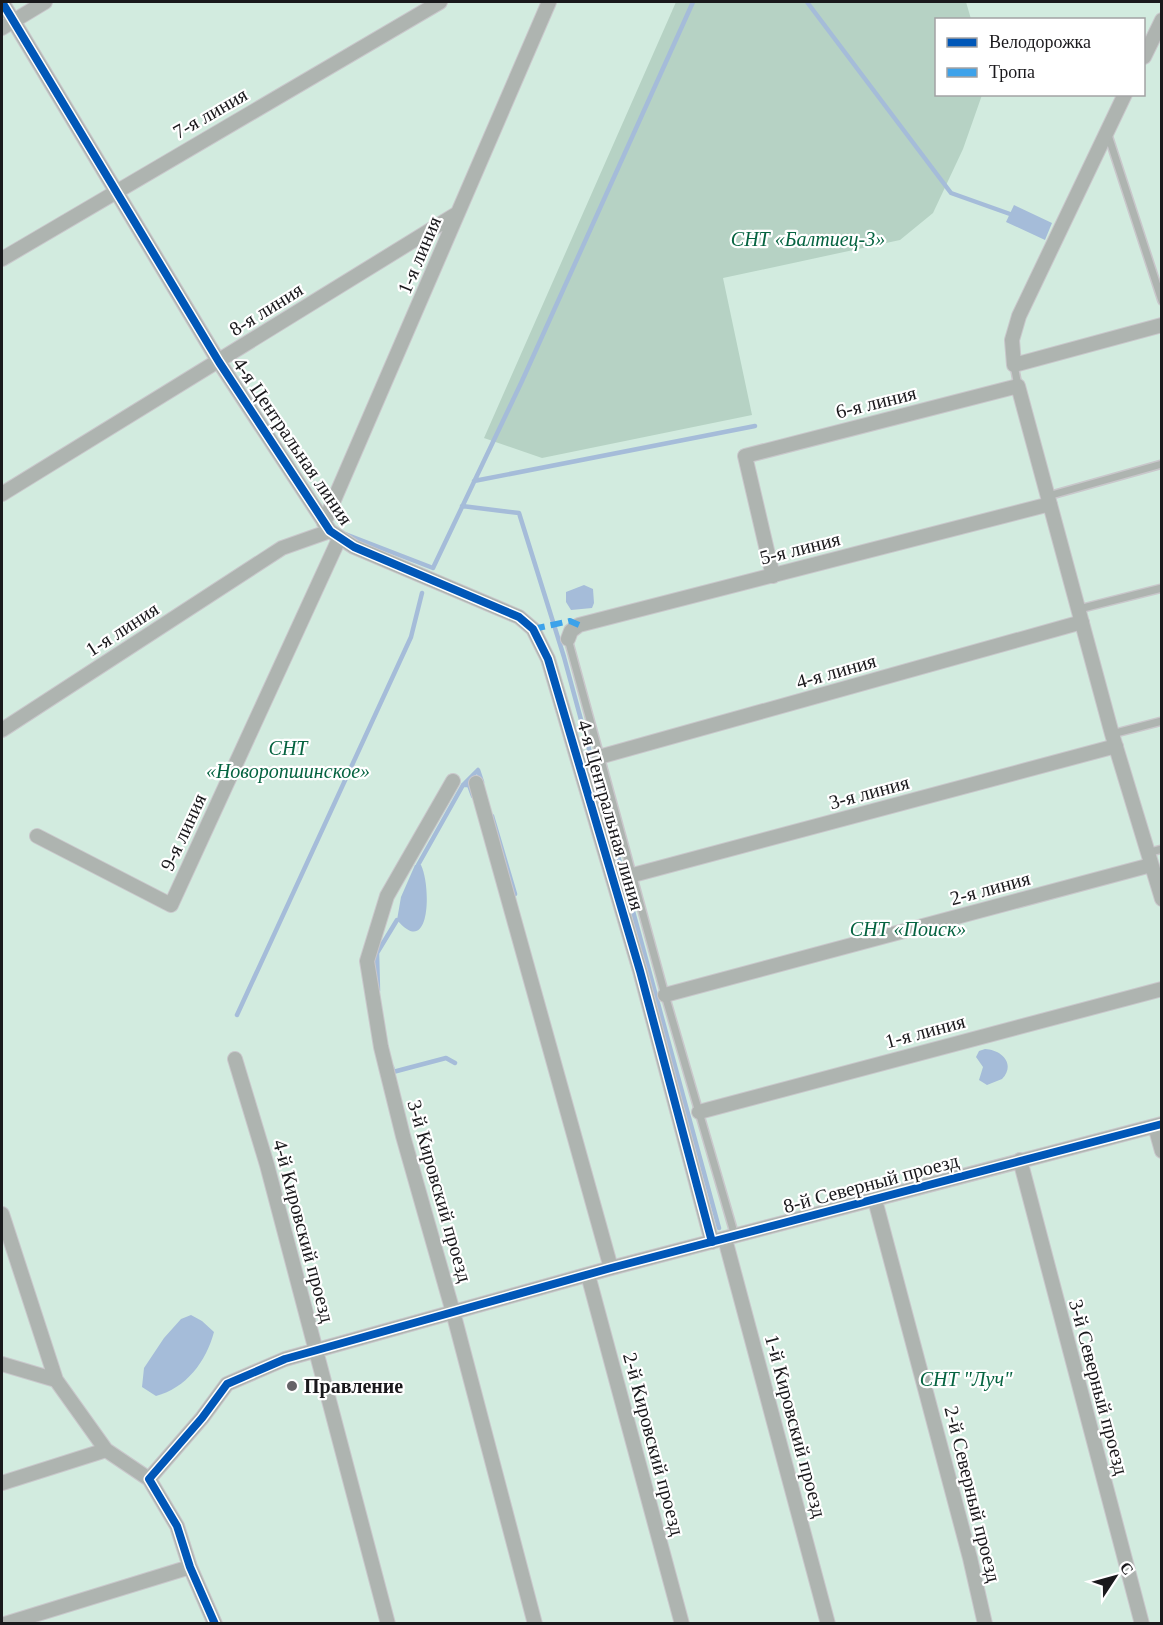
<svg xmlns="http://www.w3.org/2000/svg" width="1163" height="1625" font-family="Georgia,serif">
<style>
.green{fill:#d2ebdf;fill-rule:evenodd}
.forest{fill:#b6d2c4}
.water{fill:#a5bcd9}
.lines{fill:none;stroke-linecap:round;stroke-linejoin:round}
.stream{stroke:#a5bcd9;stroke-width:4.5}
.lane-casing{stroke:#c9c7cb;stroke-width:10}
.street-casing{stroke:#c9c7cb;stroke-width:16}
.lane{stroke:#aeb4b0;stroke-width:7}
.street{stroke:#aeb4b0;stroke-width:14}
.quiet{stroke:#3da2ea;stroke-width:6;stroke-dasharray:12 6;stroke-linecap:butt}
.cycleway-casing{stroke:#fff;stroke-width:11}
.cycleway{stroke:#0057b8;stroke-width:8}
.poi-dot{fill:#656367;stroke:#fff;stroke-width:2}
.labels{text-anchor:middle;dominant-baseline:central;stroke-width:4.5;stroke-linejoin:round;paint-order:stroke}
.street-label{font-size:20px;fill:#1a191c;stroke:#fff}
.park-label{font-size:20px;font-style:italic;fill:#056340;stroke:#fff}
.poi-label{font-size:20px;font-weight:bold;fill:#1a191c;stroke:#fff;text-anchor:start}
</style>
<rect width="100%" height="100%" fill="#efecf2"/>
<path class="green" d="M2 2H1161V1623L2 1624ZM936 20H1144V94H936Z"/>
<path class="forest" d="M676 2H966L971 19 936 20V94L982 95 963 149 933 213 900 240 723 278 752 415 542 458 484 438Z"/>
<path class="water" d="M1014 205 1052 223 1045 240 1006 222Z
M584 585 593 589 594 603 592 608 571 610 566 602V592Z
M415 865H421C431 885 431 960 397 920L401 897Z
M985 1049C1002 1050 1016 1064 1002 1079L987 1085 979 1080 983 1067 976 1057 979 1051Z
M191 1315 202 1321 214 1332C206 1362 186 1388 156 1396L142 1387 144 1368 164 1338 181 1319Z"/>
<g class="lines">
<path class="stream" d="M807 2 951 193 1010 214
M474 481 755 426
M462 506 519 513 564 657 719 1228
M345 534 433 568 522 381 693 2
M463 785H469L473 796
M492 816 515 894
M418 865 463 785 478 770 482 782
M378 991 377 953 397 920
M237 1015 411 637 422 593
M392 1067 393 1072 446 1058 455 1063"/>
<defs>
<path id="lane" d="M1108 135 1162 301
M1014 365 1018 386
M1048 496 1162 464
M1079 609 1162 588
M568 639 665 995 735 1236
M1112 734 1162 721
M1147 853 1162 849"/>
<path id="street" d="M2 2 219 362 330 531 354 547 519 617 533 629 548 659 640 971 712 1242
M2 28 45 2
M1144 57 1162 20
M1125 94 1019 316 1012 340 1014 365 1162 325
M2 259 440 2
M2 494 458 213
M324 523 549 2
M773 576 745 456 1018 386 1112 734 1162 899
M568 639 571 631 579 625 1050 504
M2 730 282 548 330 531
M599 757 1082 622
M453 781 387 896 367 961 381 1047 403 1136 453 1312 535 1624
M476 783 611 1268
M37 836 171 905 339 539
M633 875 1116 746
M665 995 1151 865
M235 1059 267 1165 388 1624
M699 1112 1162 989
M1155 1126 1162 1151
M1020 1160 1142 1624
M875 1200 970 1558 985 1624
M2 1214 56 1380
M725 1239 828 1624
M588 1275 682 1624
M2 1364 56 1380 106 1450 149 1479
M2 1483 106 1450
M5 1624 190 1567
M215 1624 190 1567 177 1526 149 1479 202 1418 227 1384 285 1359 611 1268 1162 1124"/>
</defs>
<use href="#lane" class="lane-casing"/>
<use href="#street" class="street-casing"/>
<use href="#lane" class="lane"/>
<use href="#street" class="street"/>
<path class="quiet" d="M533 629 570 621 579 625"/>
<defs>
<path id="cycleway" d="M2 2 219 362 330 531 354 547 519 617 533 629 548 659 640 971 712 1242
M215 1624 190 1567 177 1526 149 1479 202 1418 227 1384 285 1359 611 1268 1162 1124"/>
</defs>
<use href="#cycleway" class="cycleway-casing"/>
<use href="#cycleway" class="cycleway"/>
</g>
<circle class="poi-dot" cx="292" cy="1386" r="6"/>
<g class="labels">
<g class="street-label">
<text transform="translate(210 113) rotate(-30)">7-я линия</text>
<text transform="translate(419 255) rotate(-67)">1-я линия</text>
<text transform="translate(266 309) rotate(-32)">8-я линия</text>
<text transform="translate(876 402) rotate(-14)">6-я линия</text>
<text transform="translate(293 441) rotate(56)">4-я Центральная линия</text>
<text transform="translate(800 548) rotate(-14)">5-я линия</text>
<text transform="translate(122 629) rotate(-33)">1-я линия</text>
<text transform="translate(836 671) rotate(-16)">4-я линия</text>
<text transform="translate(869 792) rotate(-15)">3-я линия</text>
<text transform="translate(611 815) rotate(74)">4-я Центральная линия</text>
<text transform="translate(183 832) rotate(-65)">9-я линия</text>
<text transform="translate(990 888) rotate(-15)">2-я линия</text>
<text transform="translate(925 1031) rotate(-15)">1-я линия</text>
<text transform="translate(871 1183) rotate(-15)">8-й Северный проезд</text>
<text transform="translate(440 1191) rotate(74)">3-й Кировский проезд</text>
<text transform="translate(304 1231) rotate(75)">4-й Кировский проезд</text>
<text transform="translate(1099 1387) rotate(75)">3-й Северный проезд</text>
<text transform="translate(796 1426) rotate(75)">1-й Кировский проезд</text>
<text transform="translate(654 1444) rotate(75)">2-й Кировский проезд</text>
<text transform="translate(973 1494) rotate(76)">2-й Северный проезд</text>
</g>
<g class="park-label">
<text x="808" y="239">СНТ «Балтиец-3»</text>
<text x="288" y="748">СНТ<tspan x="288" dy="23">«Новоропшинское»</tspan></text>
<text x="908" y="929">СНТ «Поиск»</text>
<text x="966" y="1379">СНТ "Луч"</text>
</g>
<g class="poi-label">
<text x="304" y="1386">Правление</text>
</g>
</g>
<rect width="1163" height="1625" fill="none" stroke="#1a191c" stroke-width="6"/>
<rect x="935" y="18" width="210" height="78" fill="#ffffff" stroke="#a3a3a4" stroke-width="1.5"/>
<rect x="947" y="38" width="30" height="9" fill="#0057b8" stroke="#a3a3a4" stroke-width="1.5"/>
<text x="989" y="48" font-size="18" fill="#1a191c">Велодорожка</text>
<rect x="947" y="68" width="30" height="9" fill="#3da2ea" stroke="#a3a3a4" stroke-width="1.5"/>
<text x="989" y="78" font-size="18" fill="#1a191c">Тропа</text>
<g transform="translate(1115 1577) rotate(54)" stroke="#ffffff" stroke-width="4.5" paint-order="stroke">
<path d="M0-4.5L10 22L0 15L-10 22Z" fill="#1a191c"/>
<text y="-9" font-size="16" font-weight="bold" text-anchor="middle" fill="#1a191c">С</text>
</g>
</svg>
